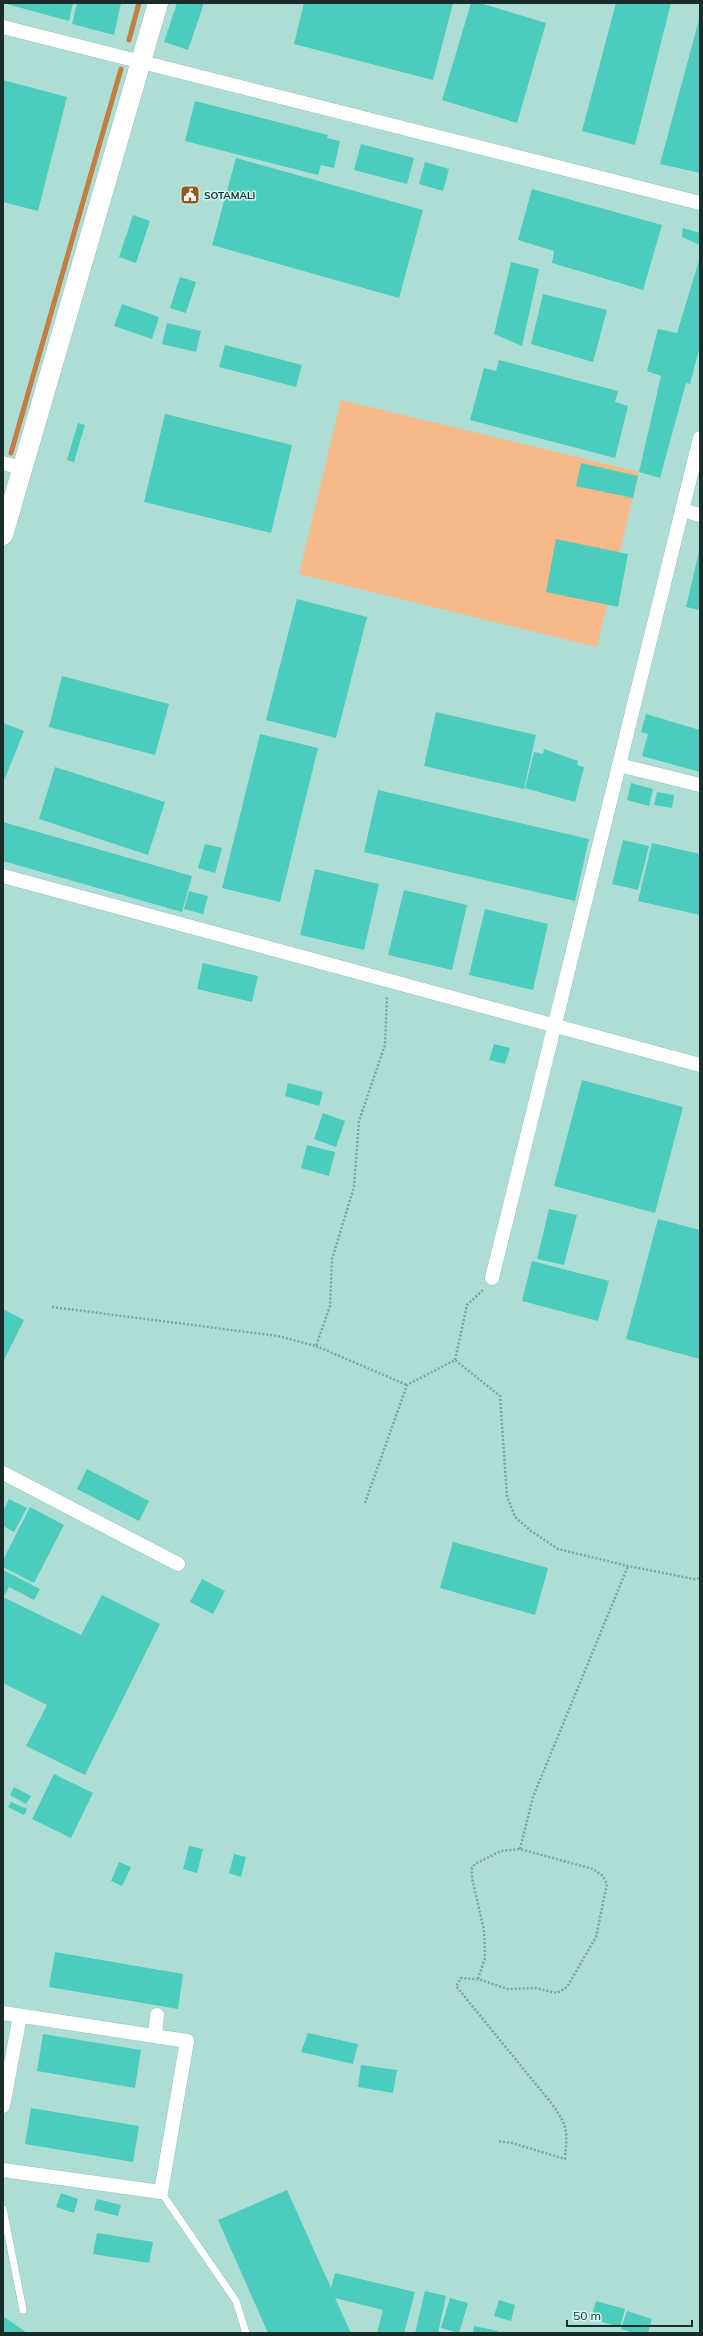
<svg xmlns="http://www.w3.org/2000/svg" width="703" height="2336" font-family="Mulish,sans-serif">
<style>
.built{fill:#added6}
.green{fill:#f7b988}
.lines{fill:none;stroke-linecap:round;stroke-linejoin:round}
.stream{stroke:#c37e43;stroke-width:5}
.building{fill:#4cccbd}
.lane-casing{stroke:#98bfb9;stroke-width:8}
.street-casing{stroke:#98bfb9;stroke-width:15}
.secondary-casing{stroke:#98bfb9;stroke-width:21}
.path{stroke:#83a29e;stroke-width:2.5;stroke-dasharray:2 2;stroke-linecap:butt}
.lane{stroke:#fff;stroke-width:7}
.street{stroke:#fff;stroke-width:14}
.secondary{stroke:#fff;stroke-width:20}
.labels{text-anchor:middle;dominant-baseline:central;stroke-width:3;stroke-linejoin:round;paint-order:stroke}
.poi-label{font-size:10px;font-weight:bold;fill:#1b2b29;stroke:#cff8f1;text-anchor:start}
</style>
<rect width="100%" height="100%" fill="#c2eae4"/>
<path class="built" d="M3 3H700V2333H3Z"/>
<path class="green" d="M341 400 639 472 597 647 299 574Z"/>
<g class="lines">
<path class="stream" d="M129 40 139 3
M11 453 121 69"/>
</g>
<path class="building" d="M3 3H73L69 21Z
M77 3H121L114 35 72 24Z
M177 3H204L188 50 164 42Z
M304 3H453L433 80 294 44Z
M471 3H480L546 23 517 123 442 100Z
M616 3H671L635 145 582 131Z
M700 16V173L660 164Z
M3 80 67 97 38 211 3 202Z
M195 101 328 135 327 138 340 141 334 168 321 165 318 175 185 141Z
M361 144 414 158 407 184 354 170Z
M236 158 423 210 399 298 212 245Z
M425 162 449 169 443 191 419 184Z
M532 189 662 225 643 290 552 263 554 251 518 240Z
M133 215 150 221 136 263 119 257Z
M683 228 700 233V245L682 237Z
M700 257V346L690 384 686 383 660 478 639 472 661 376 647 371 658 329 677 333Z
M511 262 539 269 522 346 494 334Z
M180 277 196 282 186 313 170 308Z
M543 294 607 310 593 362 531 344Z
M122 304 159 317 152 339 114 326Z
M167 323 201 331 196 352 162 344Z
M225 345 302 365 296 387 219 367Z
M499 360 618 391 615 402 628 406 615 458 470 420 484 368 496 371Z
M165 414 292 445 271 533 144 502Z
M78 423 85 425 74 462 67 460Z
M581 463 638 476 633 498 576 486Z
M556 539 628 554 618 607 546 592Z
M699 552 700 553V610L686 607Z
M297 599 367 617 336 738 266 720Z
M62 676 169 704 155 755 49 727Z
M436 712 536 735 524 789 424 766Z
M646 714 700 730V772L642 756 648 734 641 732Z
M3 723 24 731 3 783Z
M260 734 318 748 280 902 222 888Z
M544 749 578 761 577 765 584 767 575 802 525 788 534 752 543 754Z
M55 767 165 802 148 855 39 819Z
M631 783 653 789 649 806 627 800Z
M378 790 589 839 575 901 364 852Z
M657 792 674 795 672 808 654 805Z
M3 822 192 876 182 912 3 861Z
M623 840 649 846 638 890 612 884Z
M652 843 700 854V915L638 901Z
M205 844 222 848 215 873 198 868Z
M315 869 379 884 364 950 300 935Z
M404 890 467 905 452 970 388 955Z
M189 891 208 896 203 914 184 909Z
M485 909 548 924 533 990 469 975Z
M203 963 258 976 252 1002 197 989Z
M494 1044 510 1048 505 1064 489 1060Z
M582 1080 683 1107 655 1213 554 1186Z
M288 1083 323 1092 319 1106 285 1096Z
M323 1113 345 1121 336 1147 314 1139Z
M307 1145 335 1152 329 1176 301 1168Z
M549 1209 577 1215 564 1265 537 1259Z
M658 1219 700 1230V1359L626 1339Z
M532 1261 609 1281 598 1321 522 1301Z
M3 1309 24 1320 3 1362Z
M87 1469 149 1501 139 1521 77 1489Z
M9 1499 27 1508 14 1532 3 1526V1511Z
M30 1507 64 1525 34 1583 3 1567V1560Z
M453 1542 548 1568 535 1615 440 1588Z
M3 1570 40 1589 34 1600 9 1587 5 1595 3 1594Z
M202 1579 225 1591 213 1614 190 1602Z
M102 1595 160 1624 85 1775 26 1746 47 1705 3 1683V1597L81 1635Z
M54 1774 93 1793 71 1838 32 1819Z
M14 1787 31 1796 26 1804 10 1795Z
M11 1802 27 1809 24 1815 8 1807Z
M189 1846 203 1849 197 1873 183 1869Z
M234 1854 246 1857 241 1877 229 1873Z
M119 1862 131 1867 122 1886 111 1881Z
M55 1952 183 1974 178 2009 49 1987Z
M308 2033 358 2044 353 2064 301 2052Z
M43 2034 141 2050 135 2088 37 2071Z
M361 2065 397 2070 393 2093 358 2087Z
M31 2108 139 2126 133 2162 25 2144Z
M287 2190 331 2288 335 2273 415 2292 404 2333H377L383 2310 335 2298 351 2333H268L218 2220Z
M61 2193 78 2199 74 2213 56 2207Z
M97 2199 121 2205 118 2216 94 2210Z
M97 2233 153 2242 149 2263 93 2254Z
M425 2291 446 2296 438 2333H415Z
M450 2298 468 2303 459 2333 441 2328Z
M499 2300 515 2305 511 2321 494 2316Z
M596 2301 625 2309 620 2327 591 2319Z
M627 2311 652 2319 648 2333H634L621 2329Z
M3 2316 27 2333H3Z
M474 2326 498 2331V2333H473Z"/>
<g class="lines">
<defs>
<path id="lane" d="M161 2192 236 2301 246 2333
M3 2209 23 2310"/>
<path id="street" d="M3 27 700 203
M3 463 22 468
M682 510 700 515
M619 765 700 785
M3 876 700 1065
M492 1278 700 438
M3 1473 178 1564
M3 2013 187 2041 161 2192 3 2170
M155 2036 157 2015
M3 2106 20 2016"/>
<path id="secondary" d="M3 535 158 3"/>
</defs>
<use href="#lane" class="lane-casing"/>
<use href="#street" class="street-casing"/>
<use href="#secondary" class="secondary-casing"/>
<path class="path" d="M52 1307 278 1336 316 1346 330 1306 332 1259 354 1187 359 1121 385 1045 387 996
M316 1346 407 1385
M455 1360 467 1305 484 1289
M365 1503 407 1385 455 1360 500 1396 507 1496 515 1517 531 1531 558 1549 628 1566 694 1579 700 1578
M520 1849 533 1797 628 1566
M478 1979 485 1958 484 1930 472 1878V1868L475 1864 501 1851 520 1849 593 1869 603 1876 607 1884 596 1937 567 1987 557 1993 535 1988 508 1989 478 1979 461 1978 456 1986 552 2104C569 2128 567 2131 565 2159L512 2143 497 2141"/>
<use href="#lane" class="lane"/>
<use href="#street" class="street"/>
<use href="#secondary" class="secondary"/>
</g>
<defs>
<symbol id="civic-square" viewBox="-11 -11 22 22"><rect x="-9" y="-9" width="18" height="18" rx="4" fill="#96581d" stroke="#cff8f1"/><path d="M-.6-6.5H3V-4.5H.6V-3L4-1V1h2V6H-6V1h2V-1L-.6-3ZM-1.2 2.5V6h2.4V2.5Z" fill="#fff"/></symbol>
</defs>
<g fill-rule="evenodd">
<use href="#civic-square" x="179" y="184" width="22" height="22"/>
</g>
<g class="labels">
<g class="poi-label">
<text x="204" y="195">SOTAMALI</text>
</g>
</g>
<rect width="703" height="2336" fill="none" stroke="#1b2b29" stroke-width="8"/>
<path d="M567 2320v6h125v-6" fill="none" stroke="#1b2b29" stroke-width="2"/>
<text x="573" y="2320" font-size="12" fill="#1b2b29" stroke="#cff8f1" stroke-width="3" paint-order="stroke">50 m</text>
</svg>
